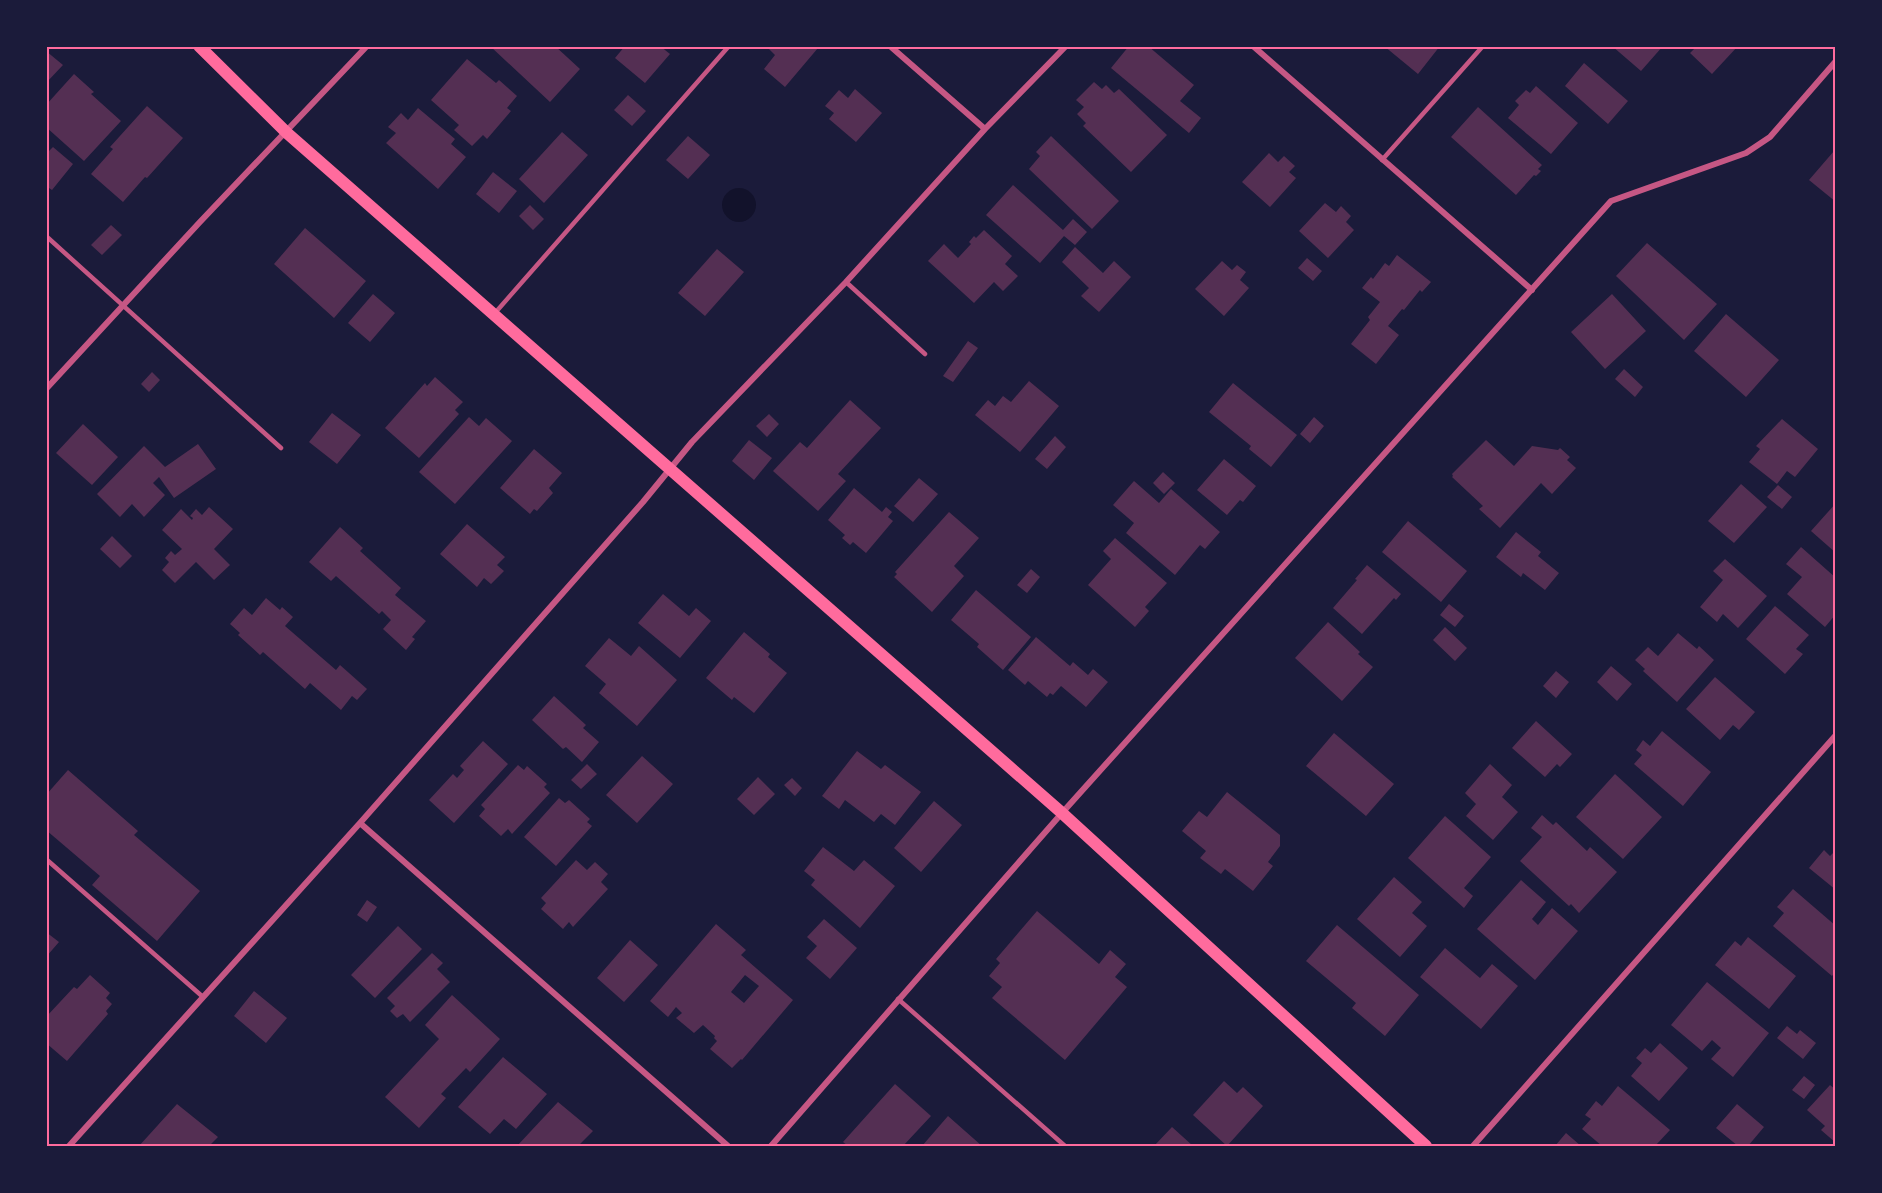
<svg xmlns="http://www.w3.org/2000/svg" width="1882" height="1193" font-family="'Roboto Condensed',sans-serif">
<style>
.water{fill:#12122b}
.building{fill:#542f53;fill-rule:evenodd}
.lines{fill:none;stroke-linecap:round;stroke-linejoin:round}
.service{stroke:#c65784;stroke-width:4.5}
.minor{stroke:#c65784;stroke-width:6}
.secondary{stroke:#ff6b9d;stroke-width:12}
.neatline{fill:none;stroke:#ff6b9d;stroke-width:2}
</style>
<rect width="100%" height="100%" fill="#1b1b3a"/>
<path class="water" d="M722 205a17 17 0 1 1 34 0a17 17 0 1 1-34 0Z"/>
<path class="building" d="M490 46H555L580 69 550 102Z
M625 46H660L670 54 645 83 615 58Z
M766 46H817L818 48 785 87 764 69 775 55Z
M1129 46H1148L1194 85 1180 101 1201 118 1189 133 1111 68Z
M1384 46H1440L1418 74Z
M1612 46H1663L1641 71Z
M1697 46H1738L1712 74 1690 53Z
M46 51 63 65 46 83Z
M467 59 496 83 499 80 517 96 507 108 511 111 487 139 483 135 472 146 454 130 459 125 431 100Z
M1584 63 1628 101 1608 124 1565 86Z
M74 74 94 92 91 94 121 121 84 161 46 127V105Z
M1094 82 1102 89 1106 85 1114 93 1119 89 1167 135 1131 172 1083 126 1086 123 1077 114 1084 107 1076 100Z
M1536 86 1578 123 1551 154 1508 118 1519 105 1515 101 1526 90 1530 93Z
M855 89 882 113 856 142 829 119 834 113 825 106 839 90 848 98Z
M628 95 646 111 632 126 614 110Z
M147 106 183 138 147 178 145 177 123 202 91 174 113 149 110 147Z
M1478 107 1542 165 1538 169 1541 171 1536 176 1534 175 1516 195 1451 137Z
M418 108 455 139 451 144 466 157 438 189 386 143 396 133 388 127 401 113 408 120Z
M562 132 588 155 544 203 519 179Z
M688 136 710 155 688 179 666 160Z
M1051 136 1119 201 1092 229 1029 169 1040 156 1036 152Z
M53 147 73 164 52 190 46 186V149L49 151Z
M1834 151 1836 152V202L1809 180Z
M1269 153 1278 162 1284 156 1295 166 1289 172 1296 178 1270 207 1242 182Z
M493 172 517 191 499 213 476 194Z
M1013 185 1063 230 1073 219 1087 232 1075 245 1064 236 1040 263 986 215Z
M1325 203 1336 212 1341 206 1351 216 1346 222 1354 230 1328 258 1299 231Z
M530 205 544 219 533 230 519 216Z
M111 225 122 235 102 255 91 245Z
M305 228 366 281 334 318 274 264Z
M984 230 1012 256 1005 264 1018 276 1003 291 994 282 974 303 928 261 944 244 958 258 971 244 969 242 974 236 976 238Z
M1647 243 1717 304 1684 340 1616 276Z
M1075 247 1103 273 1114 261 1131 277 1099 312 1081 296 1089 288 1062 262Z
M717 249 744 272 705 316 678 293Z
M1397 255 1431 282 1422 292 1420 290 1404 310 1402 309 1388 326 1399 335 1376 364 1351 344 1370 320 1368 317 1380 302 1362 288 1371 277 1373 279 1385 263 1389 266Z
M1307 258 1322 271 1313 281 1298 268Z
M1222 261 1232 270 1237 265 1246 272 1240 280 1249 288 1224 316 1195 289Z
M373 294 395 313 370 342 348 323Z
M1612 294 1646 331 1605 369 1571 332Z
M1726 314 1779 360 1746 397 1694 351Z
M968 341 978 348 953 382 943 376Z
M1624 369 1643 387 1635 397 1615 379Z
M152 372 160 380 149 392 141 384Z
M435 377 463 402 455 410 459 414 419 458 385 428 425 383 427 386Z
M1029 381 1059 406 1020 452 975 415 988 400 995 406 1003 396 1011 402Z
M1233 383 1297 435 1271 467 1249 449 1251 446 1209 412Z
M850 400 881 428 838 474 846 481 818 511 773 471 800 442 807 448Z
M332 413 361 435 337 464 309 442Z
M769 414 779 424 767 437 756 426Z
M469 417 479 426 486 418 512 441 455 504 419 472Z
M1314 417 1324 426 1310 443 1300 434Z
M1782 419 1818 449 1795 477 1787 471 1777 484 1749 462 1760 449 1756 446Z
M83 424 118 457 92 485 56 453Z
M1055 436 1066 447 1047 469 1035 459Z
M749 440 772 458 754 480 732 461Z
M1486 440 1514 466 1532 446 1558 450 1560 448 1570 457 1567 460 1576 468 1552 494 1541 483 1500 528 1479 509 1483 506 1452 477 1453 476 1452 474Z
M198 444 216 469 174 498 159 477 153 483 165 495 144 517 132 504 120 517 97 494 144 446 165 467Z
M534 449 562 473 549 488 553 493 537 511 534 509 530 514 500 488Z
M1224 459 1256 486 1243 502 1240 500 1227 515 1197 490Z
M1163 472 1175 483 1164 494 1153 483Z
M919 478 938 494 913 522 894 506Z
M1134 481 1159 503 1171 489 1220 532 1205 549 1200 545 1175 575 1126 533 1134 523 1113 505Z
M1741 484 1767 507 1734 543 1708 521Z
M1778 485 1792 497 1782 509 1767 497Z
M854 488 882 512 886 507 892 512 888 517 893 521 866 553 853 542 850 545 842 538 845 535 828 520Z
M1836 503V553L1811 531Z
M209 507 233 529 214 549 230 565 214 580 196 562 175 583 162 570 169 562 165 558 171 551 175 555 182 549 162 530 181 509 192 520 193 518 190 516 196 509 202 515Z
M949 512 979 538 954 566 964 576 932 612 894 577 897 574 895 572Z
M1408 521 1467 571 1441 602 1382 552Z
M467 524 505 557 497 565 504 571 491 584 484 578 477 587 440 554Z
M340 527 363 548 360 551 401 588 395 595 426 621 412 637 415 639 406 650 383 629 391 620 382 611 379 614 336 576 331 581 309 562Z
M1516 532 1541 552 1538 556 1559 573 1545 590 1523 573 1521 577 1496 557Z
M112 536 132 556 120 568 100 549Z
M1115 538 1167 583 1145 607 1149 611 1135 627 1088 585 1111 559 1103 551Z
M1801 547 1836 578V614L1825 627 1787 594 1802 577 1786 564Z
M1725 559 1767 596 1738 628 1723 614 1717 622 1700 607 1723 580 1713 571Z
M1367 565 1401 594 1396 600 1394 598 1362 634 1333 608 1357 580 1355 579Z
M1031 569 1040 577 1027 593 1017 585Z
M976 590 1031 637 1003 670 977 647 979 644 951 620Z
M663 594 689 616 696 608 711 621 680 658 638 623Z
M266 598 280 610 282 607 293 617 285 626 336 670 340 665 367 689 357 700 352 696 341 710 310 683 305 689 263 652 260 655 238 635 240 633 230 624 244 608 252 615Z
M1449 604 1464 616 1455 627 1440 615Z
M1775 606 1809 635 1796 649 1803 654 1785 674 1746 639Z
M1328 622 1360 652 1358 654 1373 667 1342 701 1295 658Z
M1445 627 1467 648 1455 661 1433 640Z
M744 632 770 654 768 657 787 673 754 713 734 697 732 700 706 678Z
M1678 633 1697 649 1699 646 1714 660 1677 702 1643 671 1645 669 1635 660 1648 647 1658 656Z
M1036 637 1070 666 1073 662 1088 675 1093 669 1108 682 1086 707 1061 686 1053 695 1050 693 1047 697 1028 681 1025 685 1008 670Z
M609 638 631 656 639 646 677 680 637 726 599 693 606 684 585 666Z
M1611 666 1632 684 1617 701 1597 682Z
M1556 671 1569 682 1556 698 1543 686Z
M1715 677 1755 712 1739 730 1733 725 1720 740 1686 709Z
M554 696 586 725 583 728 599 742 582 762 566 747 563 749 532 720Z
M1536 721 1572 754 1560 767 1557 764 1545 777 1512 748Z
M1662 731 1711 772 1683 806 1634 764 1642 755 1636 750 1643 740 1650 746Z
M1334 733 1394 784 1366 816 1306 766Z
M483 741 508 764 454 823 429 800 453 774 457 778 464 770 460 766Z
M857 751 881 769 885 765 921 792 895 825 881 814 874 822 845 800 839 809 822 796Z
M642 756 673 784 637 823 606 795Z
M587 764 597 774 581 789 571 780Z
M1490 764 1512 785 1502 797 1518 812 1493 840 1466 816 1476 804 1465 793Z
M518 765 524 770 527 766 547 784 544 787 550 793 512 834 508 829 501 836 479 816 485 809 481 805Z
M68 770 138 831 134 835 200 891 157 941 92 885 100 876 46 830V795Z
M1615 774 1662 817 1623 859 1576 817Z
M758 777 775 794 754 815 737 799Z
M792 778 802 788 795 796 784 785Z
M1227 792 1280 835V846L1268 862 1273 866 1253 891 1225 869 1221 874 1200 858 1206 851 1182 831 1199 811 1207 817Z
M559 798 565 803 569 800 590 819 587 822 592 826 556 866 524 837Z
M934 801 962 825 921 872 894 848Z
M1542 815 1553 825 1556 822 1587 851 1590 847 1617 872 1579 913 1571 904 1569 906 1520 861 1542 837 1531 828Z
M1445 816 1491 857 1464 888 1473 896 1464 908 1408 858Z
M823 847 854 871 864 860 895 886 860 928 811 885 815 880 804 871Z
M1824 850 1830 856 1836 850V890L1809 868Z
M576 860 587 870 595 862 608 874 601 882 608 889 573 927 569 922 563 929 541 909 546 903 541 898Z
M1394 877 1422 902 1412 913 1427 926 1400 957 1357 919Z
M1521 880 1546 902 1532 919 1538 925 1552 908 1578 931 1535 980 1477 929Z
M1793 889 1836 926V971L1832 976 1773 926 1784 913 1777 907Z
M367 900 377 907 367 922 357 915Z
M1037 911 1099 964 1110 950 1126 964 1115 977 1127 987 1065 1060 992 998 1002 987 989 976 1000 963 996 959Z
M824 919 857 948 830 979 806 958 817 946 807 937Z
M716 924 746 950 741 955 793 1000 742 1060 741 1059 732 1068 710 1049 717 1041 714 1038 715 1036 703 1025 694 1033 676 1018 682 1013 676 1007 668 1017 650 1001ZM745 975 759 986 744 1003 731 992Z
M1337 925 1419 995 1385 1036 1352 1008 1356 1003 1306 961Z
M398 926 422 949 375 998 351 975Z
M46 932 59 942 46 957Z
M1748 937 1796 976 1769 1009 1715 965 1735 941 1741 946Z
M630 940 658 965 624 1002 597 978Z
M1445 948 1480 978 1492 964 1518 986 1481 1029 1420 977Z
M432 953 443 963 437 969 450 982 410 1022 403 1014 397 1018 390 1011 395 1006 387 998Z
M90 975 110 993 106 998 112 1004 106 1011 108 1014 67 1061 46 1043V1017L74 987 77 989Z
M1707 982 1769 1033 1733 1077 1711 1059 1721 1048 1712 1040 1702 1051 1671 1025Z
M254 991 287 1018 266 1043 234 1016Z
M452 995 500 1039 470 1072 466 1068 441 1094 446 1098 419 1128 385 1097 439 1039 425 1025Z
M1787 1026 1797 1034 1800 1030 1816 1043 1803 1059 1777 1038Z
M1660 1043 1688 1068 1659 1101 1631 1076 1642 1063 1636 1058 1645 1048 1651 1053Z
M503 1057 547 1094 516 1129 504 1119 490 1134 458 1107Z
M1804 1076 1815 1085 1804 1099 1792 1090Z
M1224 1081 1237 1093 1243 1087 1263 1106 1227 1146 1193 1115Z
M895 1084 931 1116 903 1146H848L843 1142Z
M1830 1085 1836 1090V1143L1821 1130 1825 1126 1807 1110Z
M1618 1086 1670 1130 1655 1146H1602L1582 1129 1591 1119 1585 1115 1596 1101 1602 1106Z
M558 1102 593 1131 578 1146H517Z
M177 1104 218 1137 209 1146H139Z
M1737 1104 1764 1127 1748 1146H1738L1716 1128Z
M948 1116 982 1146H922Z
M1172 1127 1193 1146H1154Z
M1566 1133 1581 1146H1555Z"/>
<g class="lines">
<path class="service" d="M1382 160 1483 46
M46 236 281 448
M846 282 925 354
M495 313 729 46
M46 859 203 997
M898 999 1065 1146"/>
<path class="minor" d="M890 46 985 129
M1253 46 1532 290
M46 389 199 223 367 46
M360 823 728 1146
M69 1146 360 823 643 502 692 442 846 282 985 129 1066 46
M771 1146 1062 813 1611 201 1746 153 1770 137 1836 61
M1473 1146 1836 735"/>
<path class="secondary" d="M199 46 287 133 1062 813 1426 1146"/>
</g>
<rect width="1882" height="1193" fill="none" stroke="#1b1b3a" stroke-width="96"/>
<rect x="48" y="48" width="1786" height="1097" class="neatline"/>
</svg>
